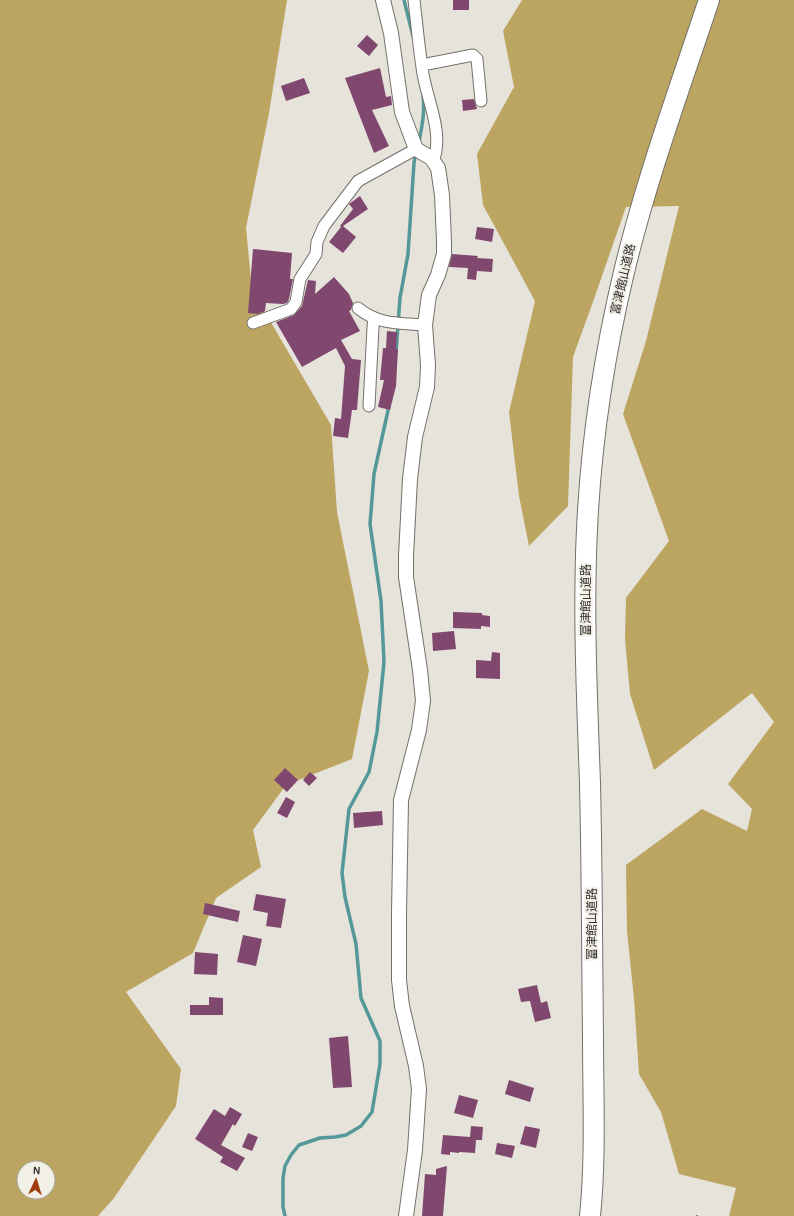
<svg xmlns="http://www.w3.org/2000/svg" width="794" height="1216" font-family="Karla,'Noto Sans JP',sans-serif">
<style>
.forest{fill:#bca560;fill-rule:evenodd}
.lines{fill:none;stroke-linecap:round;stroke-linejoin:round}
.stream{stroke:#54989a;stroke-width:3.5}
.building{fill:#80486e}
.minor-casing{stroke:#737069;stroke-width:13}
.tertiary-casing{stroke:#737069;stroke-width:16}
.motorway-casing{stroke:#737069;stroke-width:22}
.path{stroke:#8b8983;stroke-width:2;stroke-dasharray:3 3;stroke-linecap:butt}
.minor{stroke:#fff;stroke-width:11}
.tertiary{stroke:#fff;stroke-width:14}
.motorway{stroke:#fff;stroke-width:20}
.labels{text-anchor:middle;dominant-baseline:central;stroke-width:4;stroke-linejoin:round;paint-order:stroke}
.street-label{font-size:12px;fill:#32312e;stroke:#f3f0e8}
</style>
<rect width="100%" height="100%" fill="#e6e3db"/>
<path class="forest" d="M0 0H287L269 113 246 228 252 290 331 425 337 512 369 671 352 759 286 785 253 830 261 867 216 898 193 953 126 992 181 1069 176 1106 114 1198 98 1216H0ZM24 1168H48V1192H24Z
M522 0H794V1216H729L736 1188 679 1174 661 1112 639 1074 634 999 627 931 626 865 702 809 747 831 752 809 728 784 774 722 752 693 654 770 630 694 625 639 626 598 669 541 623 414 646 341 679 206 626 207 594 299 573 357 568 506 529 546 519 496 509 412 535 301 483 205 477 154 514 87 503 31Z"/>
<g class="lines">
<path class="stream" d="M404 0 413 36
M419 142C422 126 425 112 423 95
M396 353 400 298 408 254 414 163 416 152
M285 1216 283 1207V1178L285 1166 291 1155 299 1145 320 1138 335 1137 346 1135 361 1126 372 1112 380 1064V1041L361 998 356 944 345 897 342 873 349 809 369 772 377 732 384 662 381 601 370 524 374 474 389 406"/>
</g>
<path class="building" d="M453 0H469V10H453Z
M367 35 378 45 369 56 357 46Z
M380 68 386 97 391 96 392 105 372 110 389 146 374 153 345 78Z
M304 78 310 93 286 101 281 86Z
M474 99 477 109 463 111 462 100Z
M360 196 368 209 343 226 356 237 343 253 329 242 341 227 340 226 353 209 349 204Z
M477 227 494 229 492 242 475 239Z
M253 249 292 253 290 279H293L289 299 287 303 283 304 266 303 265 311 258 314 248 313Z
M452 254 478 256 477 258 493 259 492 272 477 271 476 280 467 279 468 268 449 267Z
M334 277 349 294 353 303 351 310 349 311 360 331 341 340 352 359 361 360 357 410H352L348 438 333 436 335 418 341 419 345 366 336 348 302 367 276 322 294 315 302 306 308 280 316 281 315 294Z
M387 331 397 332 396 349H398L396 386 390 410 378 407 384 380H380L383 348H386Z
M453 612 482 613V615L490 616V627L481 626V629L453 628Z
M454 631 456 649 433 651 432 633Z
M492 652 500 653V679L476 678V660L491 661Z
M285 768 298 780 287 792 274 780Z
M310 772 317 778 309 786 303 780Z
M286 797 295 802 287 818 277 813Z
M382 811 383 825 354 828 353 813Z
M256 894 286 899 281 928 266 926 268 913 253 910Z
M205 903 240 911 238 922 203 914Z
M243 935 262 939 256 966 237 962Z
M195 952 218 954 217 975 194 974Z
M537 985 541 1003 547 1001 551 1018 535 1022 530 1001 521 1002 518 989Z
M209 997 223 998V1015H190V1005H209Z
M348 1036 352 1087 333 1088 329 1038Z
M509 1080 534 1088 530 1102 505 1094Z
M459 1095 478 1100 473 1118 454 1113Z
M230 1107 242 1114 235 1126 233 1124 221 1145 245 1158 237 1171 220 1162 223 1157 195 1139 214 1109 225 1116Z
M471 1126 483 1127 482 1140H476L475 1153 459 1152V1153L450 1152V1155L441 1154 443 1135 470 1137Z
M525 1126 540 1129 536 1148 520 1144Z
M248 1133 258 1137 252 1151 242 1147Z
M497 1143 515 1146 512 1158 495 1154Z
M447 1166 443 1216H422L425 1174 436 1175V1169Z"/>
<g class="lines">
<defs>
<path id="minor" d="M414 0C417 25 419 49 423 74 428 103 444 133 433 162
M422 65 473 55 477 59 481 101
M358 308C378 325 400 323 425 325
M253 323 291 309 296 302 300 279 316 254 317 242 324 226 358 181 416 149
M369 406 373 327 374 318"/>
<path id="tertiary" d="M383 0 391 33 402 112 416 149 431 158 438 168 442 195 444 241V254L438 275 429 295 425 325 428 365 427 387 415 437 410 479 406 556V577L420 670 423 701 419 730 401 800 399 913V980L402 1006 416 1066 419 1089 415 1150 406 1216"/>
<path id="motorway" d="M590 1216C596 1157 593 1096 593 1037 592 952 592 867 590 783 587 698 583 613 587 529 591 442 604 356 624 272 646 180 679 90 709 0"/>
</defs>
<use href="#minor" class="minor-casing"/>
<use href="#tertiary" class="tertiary-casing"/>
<use href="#motorway" class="motorway-casing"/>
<path class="path" d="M697 1216V1215"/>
<use href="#minor" class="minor"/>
<use href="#tertiary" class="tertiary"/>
<use href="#motorway" class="motorway"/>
</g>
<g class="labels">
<g class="street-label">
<text transform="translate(623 279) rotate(-77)">富津館山道路</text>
<text transform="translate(586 600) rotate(-90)">富津館山道路</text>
<text transform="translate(592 924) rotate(-90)">富津館山道路</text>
</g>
</g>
<g transform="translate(36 1180) rotate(4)"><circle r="19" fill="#f3f0e8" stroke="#a6a49e"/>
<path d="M0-3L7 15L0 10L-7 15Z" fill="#a23d0d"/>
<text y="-6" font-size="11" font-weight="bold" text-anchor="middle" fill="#32312e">N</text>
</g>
</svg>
